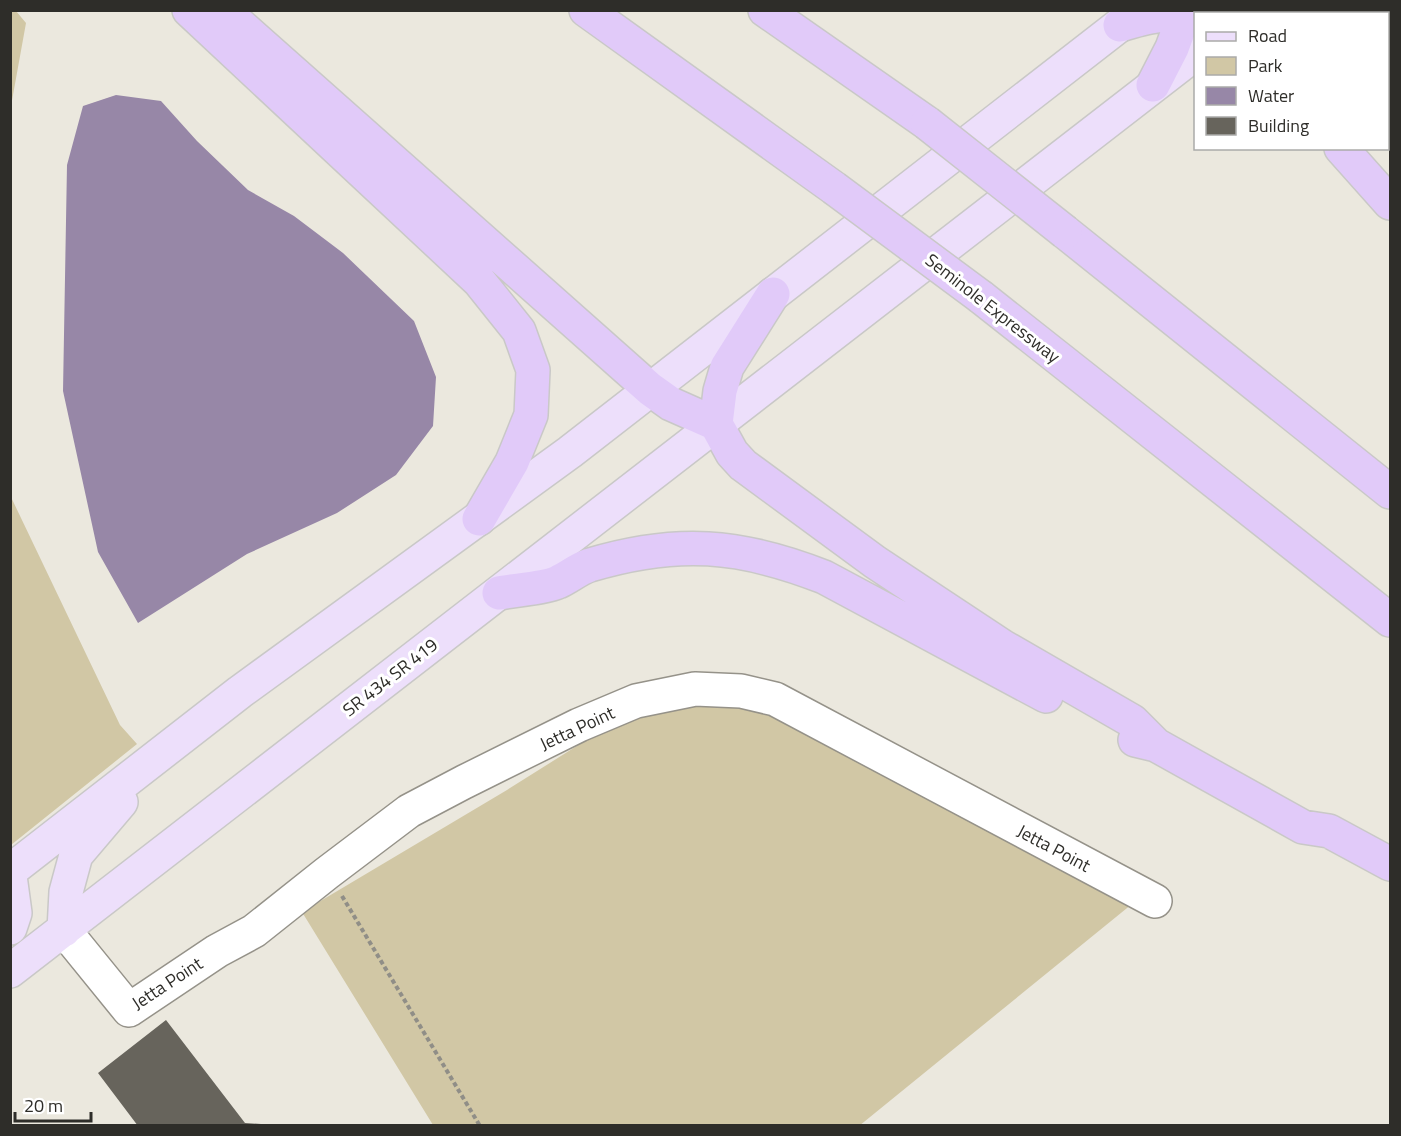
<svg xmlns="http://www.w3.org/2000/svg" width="1401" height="1136" font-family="'Titillium Web',sans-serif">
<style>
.green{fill:#d1c7a5}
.water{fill:#9787a7}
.building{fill:#67645c}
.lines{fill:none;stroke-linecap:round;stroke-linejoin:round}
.minor-casing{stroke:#959289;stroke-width:36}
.major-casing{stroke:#c9c8c7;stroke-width:36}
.highway-casing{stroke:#c9c8c7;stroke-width:36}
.path{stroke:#908e87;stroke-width:4;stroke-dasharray:4.5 3;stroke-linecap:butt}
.minor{stroke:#fff;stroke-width:33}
.major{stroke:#eddffb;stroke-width:33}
.highway{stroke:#e1caf9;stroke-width:33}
.highway-bridge-casing{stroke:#c9c8c7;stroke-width:36;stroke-linecap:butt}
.highway-bridge{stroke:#e1caf9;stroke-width:33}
.labels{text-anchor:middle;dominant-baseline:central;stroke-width:6;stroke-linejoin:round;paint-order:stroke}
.street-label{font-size:18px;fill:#2e2d29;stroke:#fff}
</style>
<rect width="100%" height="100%" fill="#ebe8de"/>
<path class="green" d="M11 10 16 11 26 23 11 106Z
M10 495 120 725 137 744 11 845Z
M698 703 741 705 771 712 1132 904 859 1126 433 1125 302 912 507 790 599 732 642 715Z"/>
<path class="water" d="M116 95 161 101 197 141 248 190 294 216 343 253 414 321 436 377 433 426 396 475 337 513 247 554 138 623 98 552 63 391 67 165 83 106Z"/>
<path class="building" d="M166 1020 245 1123 261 1124V1126H138L98 1073Z"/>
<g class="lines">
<defs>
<path id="minor" d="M64 930 129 1010 217 951 254 931 327 873 409 811 464 782 579 725 636 701 695 689 741 691 775 699 1155 901"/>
<path id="major" d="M1247 14 1251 10
M10 871 240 692 570 452 1139 10
M10 876 15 913 10 928
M64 930 66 892 76 855 121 802
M10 971 1196 53"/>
<path id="highway" d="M189 10 479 281 519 331 533 370 531 415 512 462 479 519
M223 10 650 389 671 404 716 424 732 453 743 465 875 562 1002 646 1132 721 1156 745
M586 10 834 188
M765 10 927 123
M1120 25C1147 17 1167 11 1196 19
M1153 85 1172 48 1186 10
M1341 148 1390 203
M1065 232 1390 492
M981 297 1390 620
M716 424 720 391 727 367 773 294
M499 593C513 590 546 588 558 582 569 577 578 569 590 565 677 539 740 544 824 577L1046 696
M1135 740 1156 745 1303 827 1329 831 1390 864"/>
</defs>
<use href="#minor" class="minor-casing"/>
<use href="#major" class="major-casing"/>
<use href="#highway" class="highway-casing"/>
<path class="path" d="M342 896 480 1126"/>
<use href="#minor" class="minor"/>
<use href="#major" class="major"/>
<use href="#highway" class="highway"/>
<defs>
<path id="highway-bridge" d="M927 123 1065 232
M834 188 981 297"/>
</defs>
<use href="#highway-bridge" class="highway-bridge-casing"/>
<use href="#highway-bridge" class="highway-bridge"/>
</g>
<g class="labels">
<g class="street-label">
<text transform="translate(993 308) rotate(38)">Seminole Expressway</text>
<text transform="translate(390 677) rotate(-38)">SR 434 SR 419</text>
<text transform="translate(577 728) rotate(-25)">Jetta Point</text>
<text transform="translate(1054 848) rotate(28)">Jetta Point</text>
<text transform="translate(167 983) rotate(-33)">Jetta Point</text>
</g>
</g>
<rect width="1401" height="1136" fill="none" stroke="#2e2d29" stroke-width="24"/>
<rect x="1194" y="12" width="195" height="138" fill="#ffffff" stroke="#ababa9" stroke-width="1.5"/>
<rect x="1206" y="32" width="30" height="9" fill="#eddffb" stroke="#ababa9" stroke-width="1.5"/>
<text x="1248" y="42" font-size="18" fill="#2e2d29">Road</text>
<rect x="1206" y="57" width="30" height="18" fill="#d1c7a5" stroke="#ababa9" stroke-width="1.5"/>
<text x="1248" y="72" font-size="18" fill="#2e2d29">Park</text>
<rect x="1206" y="87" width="30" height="18" fill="#9787a7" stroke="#ababa9" stroke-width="1.5"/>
<text x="1248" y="102" font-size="18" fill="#2e2d29">Water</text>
<rect x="1206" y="117" width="30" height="18" fill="#67645c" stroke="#ababa9" stroke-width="1.5"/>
<text x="1248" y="132" font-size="18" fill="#2e2d29">Building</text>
<path d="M15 1112v9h76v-9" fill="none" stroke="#2e2d29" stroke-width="3"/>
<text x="24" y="1112" font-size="18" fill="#2e2d29" stroke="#ffffff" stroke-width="4.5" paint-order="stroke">20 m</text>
</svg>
